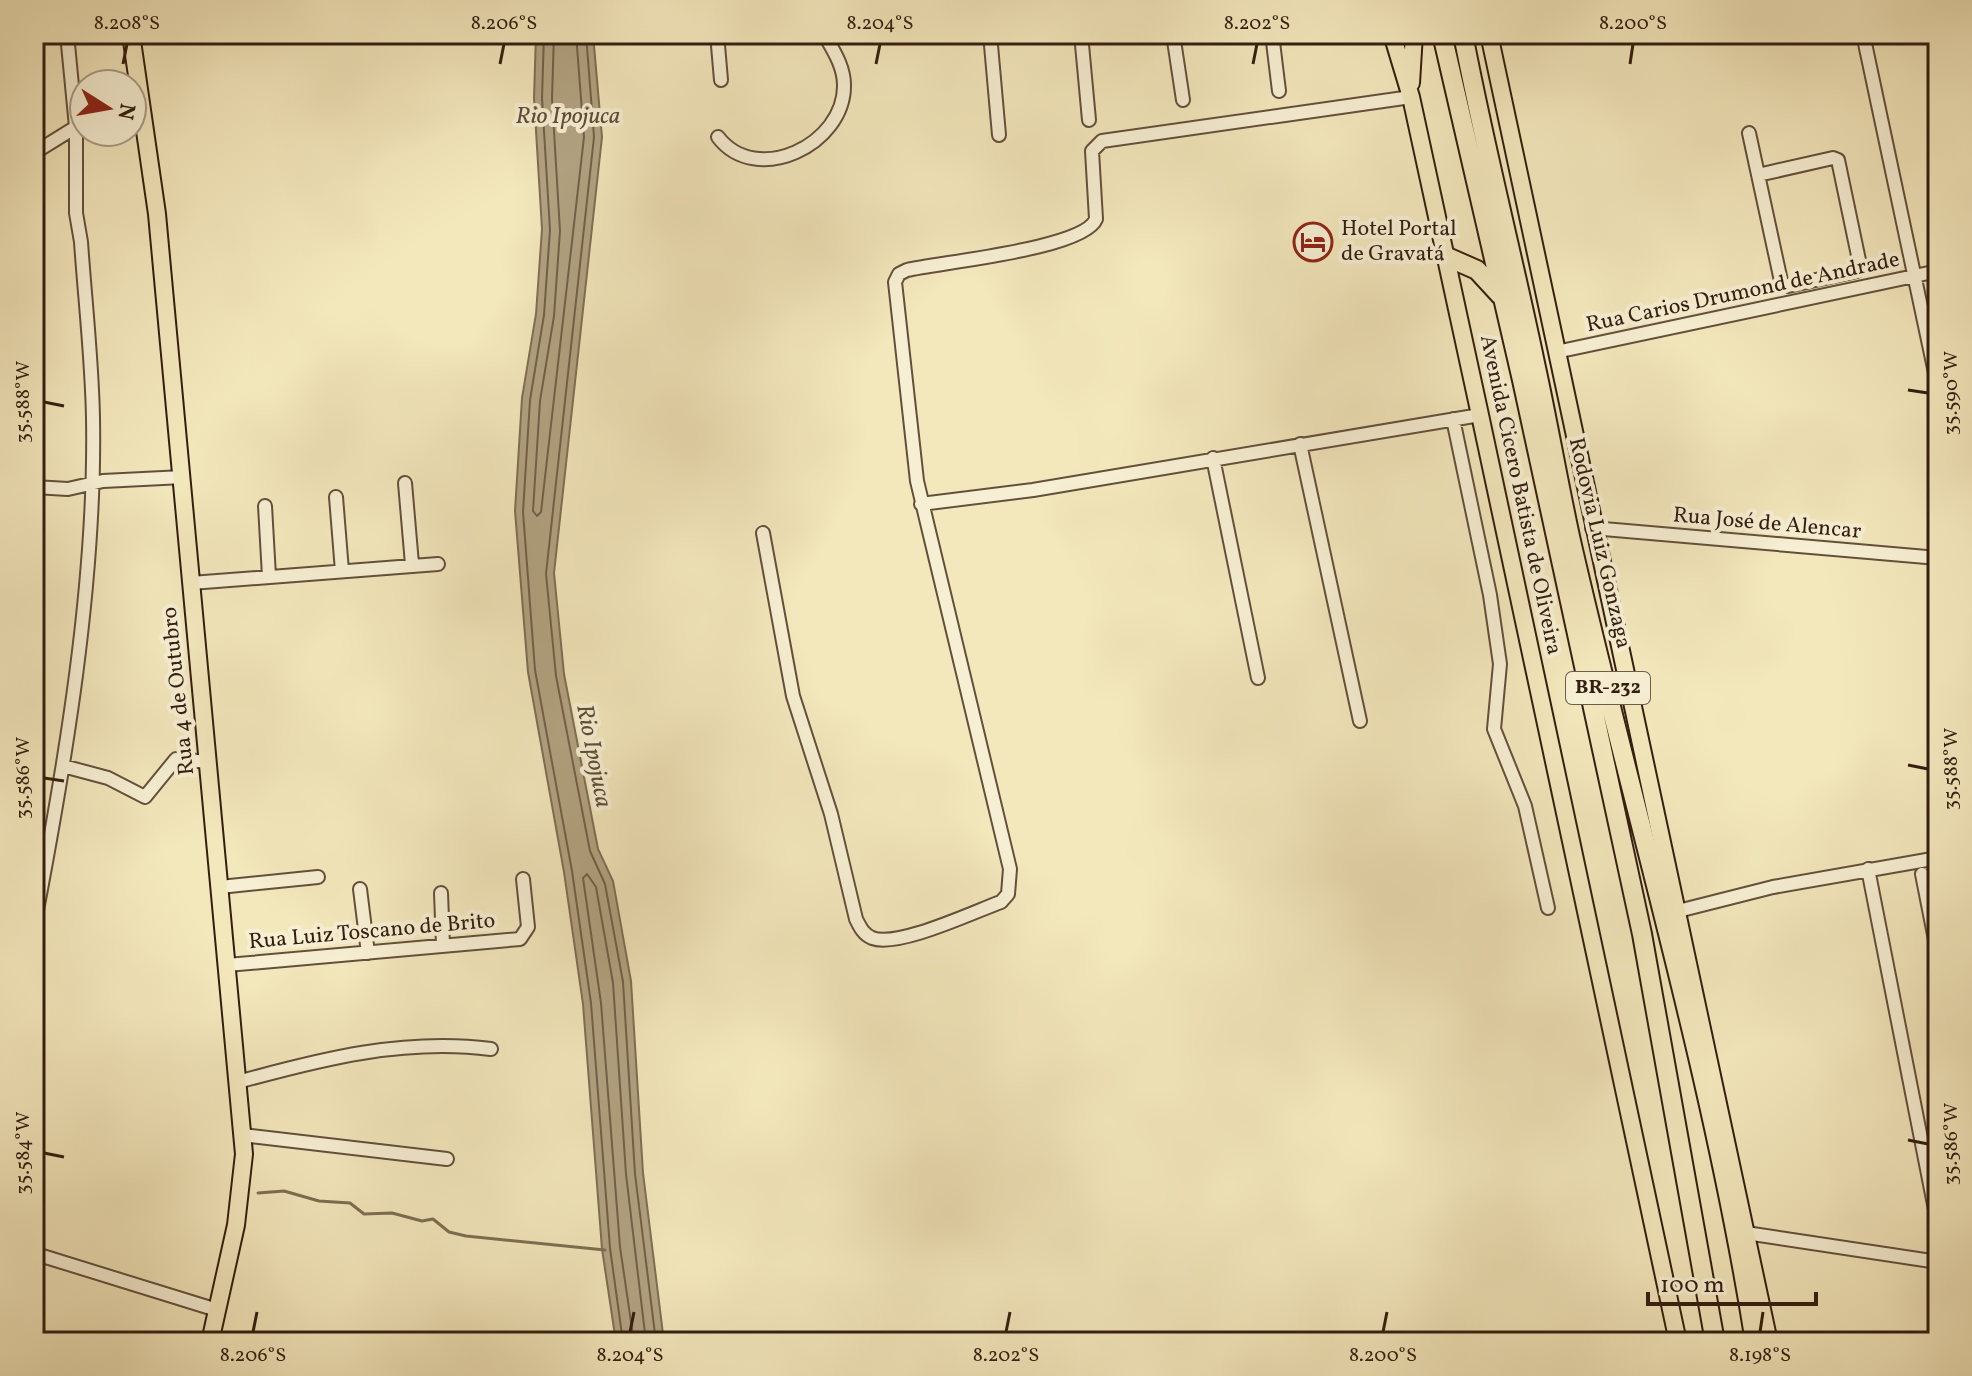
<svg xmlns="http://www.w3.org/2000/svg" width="1972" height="1376" font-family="Vollkorn,serif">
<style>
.water{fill:#b2a382;stroke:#7f6e54;stroke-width:2}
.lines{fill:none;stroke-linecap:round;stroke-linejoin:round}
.shore{stroke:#726049;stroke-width:2}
.stream{stroke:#7f6e54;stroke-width:3}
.minor-casing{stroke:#63503b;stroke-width:16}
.major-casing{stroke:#331e10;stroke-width:20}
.highway-casing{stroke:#331e10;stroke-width:22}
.minor{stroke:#f7efd3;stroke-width:12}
.major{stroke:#f3e7bc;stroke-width:16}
.highway{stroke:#f3e7bc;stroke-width:18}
.ticks{fill:none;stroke:#331e10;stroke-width:3}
.labels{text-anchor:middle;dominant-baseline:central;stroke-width:8;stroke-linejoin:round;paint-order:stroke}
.shield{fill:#f7efd3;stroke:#6e5d4a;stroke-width:2}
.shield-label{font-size:20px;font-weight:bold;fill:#331e10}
.poi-label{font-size:22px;fill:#331e10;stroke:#f7efd3;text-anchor:start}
.street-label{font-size:22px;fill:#331e10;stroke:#f7efd3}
.water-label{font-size:24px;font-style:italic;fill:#5f4d38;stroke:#f7efd3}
.neatline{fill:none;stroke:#331e10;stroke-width:3}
.ticks-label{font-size:20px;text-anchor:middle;fill:#331e10}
</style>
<rect width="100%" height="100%" fill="#f3e7bc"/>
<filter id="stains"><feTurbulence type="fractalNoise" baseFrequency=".0025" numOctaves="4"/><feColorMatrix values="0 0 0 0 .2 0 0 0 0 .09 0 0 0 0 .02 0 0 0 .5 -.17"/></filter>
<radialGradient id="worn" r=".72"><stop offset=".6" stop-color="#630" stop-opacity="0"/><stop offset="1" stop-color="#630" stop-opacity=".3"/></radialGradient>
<path class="water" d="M536 34H593L602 137 554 573 564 674 598 849 613 881 631 981 643 1173 664 1342H616L602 1249 583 1004 564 872 528 672 515 511 522 398 536 314 542 229 534 98Z"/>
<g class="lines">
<path class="shore" d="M544 34 542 98 550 230 544 315 530 400 523 512 535 670 572 871 591 1003 610 1248 623 1342
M554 34 552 98 560 231 554 316 540 401 533 511 537 516 541 512 584 137 576 34
M586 34 594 137 546 574 556 676 590 851 605 884 623 982 635 1174 656 1342
M634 1342 620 1247 601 1003 583 878 587 874 596 887 613 983 626 1174 646 1342"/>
<path class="stream" d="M258 1193 284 1191 319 1201 350 1203 364 1214 392 1213 422 1221 433 1219 449 1232 466 1236 605 1250
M985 1342 1016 1333 1149 1342 1186 1337"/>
<defs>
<path id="minor" d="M717 34 721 80
M990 34 999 135
M1081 34 1089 120
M1173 34 1183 100
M1272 34 1279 91
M1863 34 1938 387
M1749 133 1781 281 1782 283 1788 286 1857 271 1860 265 1838 160 1833 158 1758 175
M718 137C756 187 845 145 844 85 844 66 833 50 824 34
M34 153 84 122
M1556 352 1938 271
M1453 419 1490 595 1500 664 1494 729 1525 806 1548 908
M1300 444 1360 721
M1213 458 1258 678
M405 483 412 564
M34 487 68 489 103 481 183 477
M336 497 342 571
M921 504 1033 490 1480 415
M265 506 269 576
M1592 528 1938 558
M763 533 793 696 831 814 856 919C860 927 863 934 872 938 898 948 973 912 1001 902L1008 894 1010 869 917 481 895 282 899 274 907 270C941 262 1084 249 1096 219L1092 151 1102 141 1411 97
M191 583 438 564
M63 766 108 778 145 797 176 759 208 762
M1868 869 1938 1225
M1922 874 1938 955
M220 887 318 877
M360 889 368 953
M441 893 443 945
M1678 911 1773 887 1938 858
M34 926C65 765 96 582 93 418 92 360 85 300 81 242L76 213V127L67 34
M227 965 520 939 528 927 523 879
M238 1082C321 1059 404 1038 491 1049
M242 1135 447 1159
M1746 1233 1938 1262
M36 1254 217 1310"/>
<path id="major" d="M131 34 157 214 244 1154 236 1225 210 1342
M1392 34 1411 97 1480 415 1678 1342
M1489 34 1769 1342
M1411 83 1414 34"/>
<path id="highway" d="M1442 34 1522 380 1642 934 1715 1342
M1463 34C1484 145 1512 253 1535 363 1548 422 1558 482 1571 541 1632 808 1712 1071 1755 1342
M1445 256 1477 270 1500 295"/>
</defs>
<use href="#minor" class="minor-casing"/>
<use href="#major" class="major-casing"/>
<use href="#highway" class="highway-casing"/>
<use href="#minor" class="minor"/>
<use href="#major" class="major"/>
<use href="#highway" class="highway"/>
</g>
<path class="ticks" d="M123 64 127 44M500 64 504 44M876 64 880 44M1253 64 1257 44M1630 64 1633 44M1908 390 1928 393M44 402 64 406M1908 765 1928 769M44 778 64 781M1908 1140 1928 1144M44 1153 64 1157M253 1332 257 1312M630 1332 634 1312M1006 1332 1010 1312M1383 1332 1387 1312M1760 1332 1763 1312"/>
<defs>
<symbol id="hotel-ring" viewBox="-11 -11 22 22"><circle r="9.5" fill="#f7efd3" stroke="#8f2418" stroke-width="1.5"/><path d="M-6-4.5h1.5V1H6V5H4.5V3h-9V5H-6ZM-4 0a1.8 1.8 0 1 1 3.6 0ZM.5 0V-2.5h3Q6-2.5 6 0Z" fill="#8f2418"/></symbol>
</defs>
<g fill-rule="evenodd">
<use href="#hotel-ring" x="1291" y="220" width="44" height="44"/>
</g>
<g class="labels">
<rect class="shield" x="1566" y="672" width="84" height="32" rx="6"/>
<g class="shield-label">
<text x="1608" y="688">BR-232</text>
</g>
<g class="poi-label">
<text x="1341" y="229">Hotel Portal<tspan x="1341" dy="25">de Gravatá</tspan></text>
</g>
<g class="street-label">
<text transform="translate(1743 293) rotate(-12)">Rua Carios Drumond de Andrade</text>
<text transform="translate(1520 495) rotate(78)">Avenida Cicero Batista de Oliveira</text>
<text transform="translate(1767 524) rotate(5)">Rua José de Alencar</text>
<text transform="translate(1599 543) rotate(77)">Rodovia Luiz Gonzaga</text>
<text transform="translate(179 691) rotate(-96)">Rua 4 de Outubro</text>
<text transform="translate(372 932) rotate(-5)">Rua Luiz Toscano de Brito</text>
</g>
<g class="water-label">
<text x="568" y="117">Rio Ipojuca</text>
<text transform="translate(593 756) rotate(79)">Rio Ipojuca</text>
</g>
</g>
<rect width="1972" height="1376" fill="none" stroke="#f3e7bc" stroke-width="88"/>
<g transform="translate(108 108) rotate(101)"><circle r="38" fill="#f7efd3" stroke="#a99b85" stroke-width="2"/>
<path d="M0-6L14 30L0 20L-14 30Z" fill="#8f2418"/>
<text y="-12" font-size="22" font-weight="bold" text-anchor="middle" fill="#331e10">N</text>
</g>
<path d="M1648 1292v12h168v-12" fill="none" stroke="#331e10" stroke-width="4"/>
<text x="1660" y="1292" font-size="24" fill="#331e10" stroke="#f7efd3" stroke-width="6" paint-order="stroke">100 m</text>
<rect x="44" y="44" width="1884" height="1288" class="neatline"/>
<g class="ticks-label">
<text x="127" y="29">8.208°S</text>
<text x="504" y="29">8.206°S</text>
<text x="880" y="29">8.204°S</text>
<text x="1257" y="29">8.202°S</text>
<text x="1633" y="29">8.200°S</text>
<text transform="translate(1950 393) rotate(-90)" y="7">35.590°W</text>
<text transform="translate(22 402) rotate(-90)" y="7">35.588°W</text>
<text transform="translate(1950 769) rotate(-90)" y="7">35.588°W</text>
<text transform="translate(22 778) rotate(-90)" y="7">35.586°W</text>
<text transform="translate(1950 1144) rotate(-90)" y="7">35.586°W</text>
<text transform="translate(22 1153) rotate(-90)" y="7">35.584°W</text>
<text x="253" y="1361">8.206°S</text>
<text x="630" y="1361">8.204°S</text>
<text x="1006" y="1361">8.202°S</text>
<text x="1383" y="1361">8.200°S</text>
<text x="1760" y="1361">8.198°S</text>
</g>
<rect width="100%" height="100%" filter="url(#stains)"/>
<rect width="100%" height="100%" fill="url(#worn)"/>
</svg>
